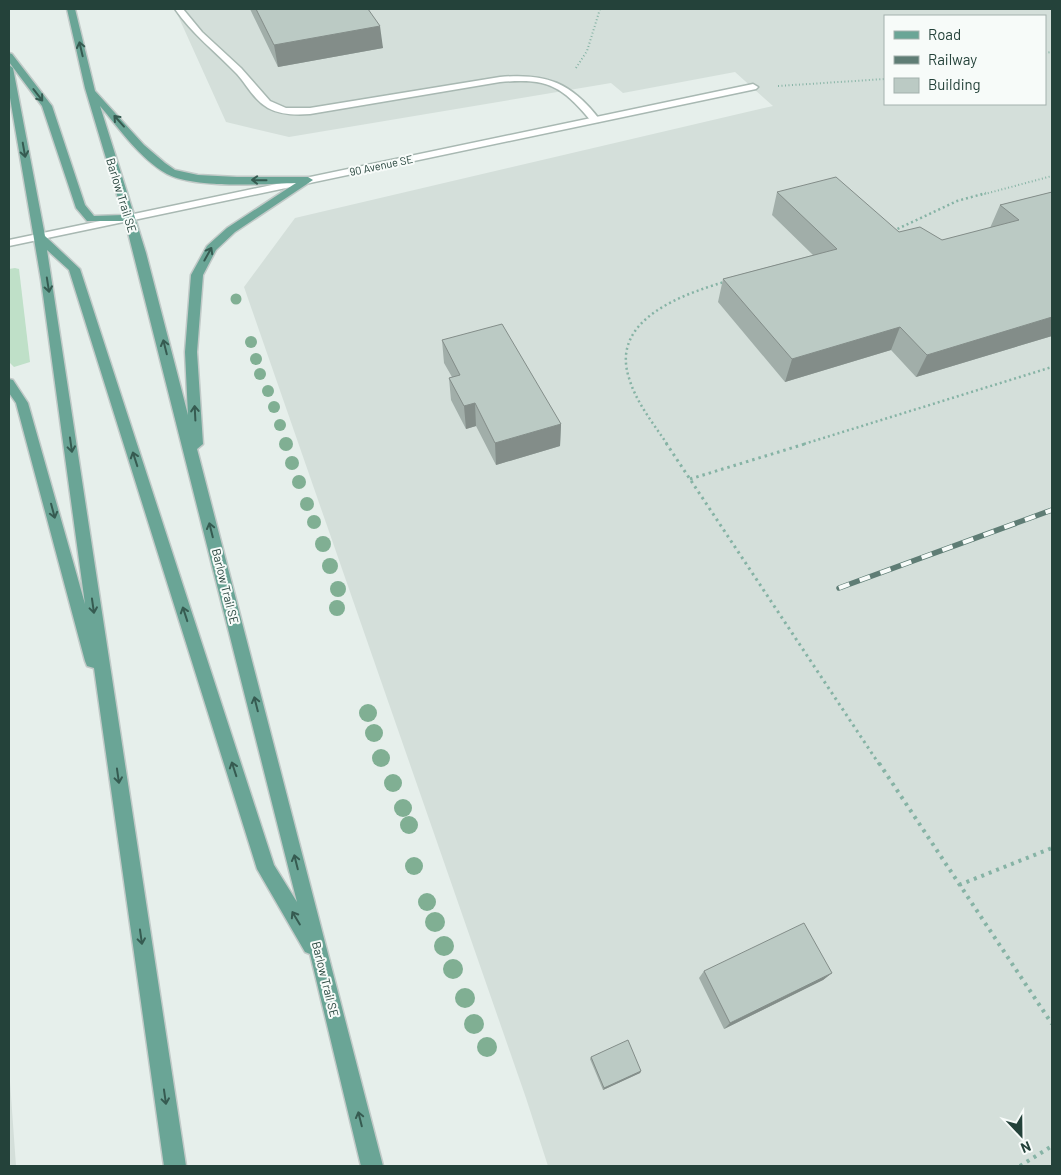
<svg xmlns="http://www.w3.org/2000/svg" width="1061" height="1175" font-family="Barlow,sans-serif">
<style>
.built{fill:#d4dfda;fill-rule:evenodd}
.green{fill:#bfe0c8}
.lines{fill:none;stroke-linecap:round;stroke-linejoin:round}
.service-casing{stroke:#a8b8b2;stroke-width:3}
.minor-casing{stroke:#a8b8b2;stroke-width:3}
.tertiary-casing{stroke:#a8b8b2;stroke-width:3}
.primary-casing{stroke:#c2cac8;stroke-width:3}
.path-far3{stroke:#86b3a5;stroke-width:2;stroke-dasharray:1 2.5;stroke-linecap:butt}
.path-far2{stroke:#86b3a5;stroke-width:2.5;stroke-dasharray:2 3;stroke-linecap:butt}
.path-far1{stroke:#86b3a5;stroke-width:3;stroke-dasharray:2.5 4;stroke-linecap:butt}
.path{stroke:#86b3a5;stroke-width:4;stroke-dasharray:3 5;stroke-linecap:butt}
.service{fill:#fff;fill-rule:evenodd}
.minor{fill:#fff;fill-rule:evenodd}
.tertiary{fill:#fff;fill-rule:evenodd}
.primary{fill:#6aa596;fill-rule:evenodd}
.rail-casing{stroke:#5f7d75;stroke-width:5.5}
.rail{stroke:#f7fbf9;stroke-width:4;stroke-dasharray:11;stroke-linecap:butt}
.tree{fill:#80af93}
.wall{fill:#a1aea9}
.shaded-wall{fill:#838d89}
.building{fill:#bbcac4;stroke:#838d89}
.oneway{stroke:#365b51}
.labels{text-anchor:middle;dominant-baseline:central;stroke-width:4;stroke-linejoin:round;paint-order:stroke}
.far-street-label{font-size:11px;fill:#24423a;stroke:#f7fbf9}
.street-label{font-size:12px;fill:#24423a;stroke:#f7fbf9}
</style>
<rect width="100%" height="100%" fill="#e6efeb"/>
<path class="built" d="M175 9H1052V1166H548L526 1098 244 287 295 218 773 106 735 72 623 93 611 83 289 137 226 122ZM885 16H1045V104H885Z
M9 1068 16 1166H9Z"/>
<path class="green" d="M15 268 19 269 30 362 14 367 9 362V269Z"/>
<g class="lines">
<defs>
<path id="service" d="M175 9H183L202 32 241 68 270 101 286 108H310L500 77C546 73 571 82 600 120L598 122H592C561 85 548 78 500 82L310 114C296 115 281 115 268 108 254 100 247 85 237 74 216 52 192 34 175 9Z"/>
<path id="minor" d="M753 84 758 87 756 89 129 221 124 218 129 215Z"/>
<path id="tertiary" d="M129 215 133 216 134 218 133 220 9 246V240Z"/>
<path id="primary" d="M67 9H75L95 91 144 145 165 163 175 170 198 175 237 177H308L313 180 235 232 216 250 203 275 197 352 203 444 197 449 383 1166H361L310 954 305 952 257 869 69 270 47 250 186 1166H164L94 668 87 666 85 661 16 403 9 393V379L13 380 28 403 85 604 41 280 9 92V65L13 68 45 236 80 269 274 865 297 902 125 221H87L76 208 42 106 9 62V53L12 54 52 106 85 205 94 216 123 215 85 88ZM100 106C119 128 140 159 167 174 196 189 263 184 296 183L227 228 207 246 191 275 185 352 188 415 146 253Z"/>
</defs>
<use href="#service" class="service-casing"/>
<use href="#minor" class="minor-casing"/>
<use href="#tertiary" class="tertiary-casing"/>
<use href="#primary" class="primary-casing"/>
<path class="path-far3" d="M1045 53 1052 52
M576 68 587 51 600 9
M778 86 885 79
M981 195 1052 176"/>
<path class="path-far2" d="M893 231 957 201 986 193
M667 444C653 423 636 402 629 378 610 320 681 295 724 282
M804 444 1052 367"/>
<path class="path-far1" d="M666 443 879 764
M690 479 808 443"/>
<path class="path" d="M879 763 1052 1024
M959 885 1052 848
M1020 1166 1052 1146"/>
<use href="#service" class="service"/>
<use href="#minor" class="minor"/>
<use href="#tertiary" class="tertiary"/>
<use href="#primary" class="primary"/>
<defs>
<path id="rail" d="M839 588 1052 510"/>
</defs>
<use href="#rail" class="rail-casing"/>
<use href="#rail" class="rail"/>
</g>
<g class="tree">
<circle cx="236" cy="299" r="5.5"/>
<circle cx="251" cy="342" r="6"/>
<circle cx="256" cy="359" r="6"/>
<circle cx="260" cy="374" r="6"/>
<circle cx="268" cy="391" r="6"/>
<circle cx="274" cy="407" r="6"/>
<circle cx="280" cy="425" r="6"/>
<circle cx="286" cy="444" r="7"/>
<circle cx="292" cy="463" r="7"/>
<circle cx="299" cy="482" r="7"/>
<circle cx="307" cy="504" r="7"/>
<circle cx="314" cy="522" r="7"/>
<circle cx="323" cy="544" r="8"/>
<circle cx="330" cy="566" r="8"/>
<circle cx="338" cy="589" r="8"/>
<circle cx="337" cy="608" r="8"/>
<circle cx="368" cy="713" r="9"/>
<circle cx="374" cy="733" r="9"/>
<circle cx="381" cy="758" r="9"/>
<circle cx="393" cy="783" r="9"/>
<circle cx="403" cy="808" r="9"/>
<circle cx="409" cy="825" r="9"/>
<circle cx="414" cy="866" r="9"/>
<circle cx="427" cy="902" r="9"/>
<circle cx="435" cy="922" r="10"/>
<circle cx="444" cy="946" r="10"/>
<circle cx="453" cy="969" r="10"/>
<circle cx="465" cy="998" r="10"/>
<circle cx="474" cy="1024" r="10"/>
<circle cx="487" cy="1047" r="10"/>
</g>
<path class="wall" d="M250 9H368L383 48 278 67Z
M777 192 899 232 942 240 990 228 1000 205 1052 192V336L916 377 891 350 785 382 718 302 723 279 813 255 772 215Z
M442 340 561 424 560 446 496 465 476 426 466 429 451 400 449 378 452 377 444 363Z
M704 971 832 973 823 980 724 1029 699 978Z
M591 1057 641 1071 640 1073 603 1090 590 1059Z"/>
<path class="shaded-wall" d="M380 26 383 48 278 67 274 45Z
M1052 317V336L916 377 927 355Z
M900 327 891 350 785 382 792 359Z
M475 403 476 426 466 429 464 406Z
M561 424 560 446 496 465 495 443Z
M832 973 823 980 724 1029 730 1023Z
M641 1071 640 1073 603 1090 604 1088Z"/>
<path class="building" d="M256 9H368L380 26 274 45Z
M836 177 899 232 920 227 942 240 1019 220 1000 205 1052 192V317L927 355 900 327 792 359 723 279 837 249 777 192Z
M502 324 561 424 495 443 475 403 464 406 449 378 460 375 442 340Z
M804 923 832 973 730 1023 704 971Z
M628 1040 641 1071 604 1088 591 1057Z"/>
<defs><path id="oneway-shaft" d="M-6 0H5M1.5-3L5.5 0L1.5 3" fill="none" stroke-width="1.6" stroke-linecap="round" stroke-linejoin="round" transform="scale(1.25)"/></defs>
<g class="oneway">
<use href="#oneway-shaft" transform="translate(81 49) rotate(-103)"/>
<use href="#oneway-shaft" transform="translate(38 95) rotate(52)"/>
<use href="#oneway-shaft" transform="translate(119 121) rotate(-132)"/>
<use href="#oneway-shaft" transform="translate(24 150) rotate(80)"/>
<use href="#oneway-shaft" transform="translate(259 180) rotate(-179)"/>
<use href="#oneway-shaft" transform="translate(208 254) rotate(-61)"/>
<use href="#oneway-shaft" transform="translate(48 285) rotate(81)"/>
<use href="#oneway-shaft" transform="translate(165 347) rotate(-104)"/>
<use href="#oneway-shaft" transform="translate(195 413) rotate(-93)"/>
<use href="#oneway-shaft" transform="translate(71 445) rotate(82)"/>
<use href="#oneway-shaft" transform="translate(135 459) rotate(-108)"/>
<use href="#oneway-shaft" transform="translate(53 511) rotate(75)"/>
<use href="#oneway-shaft" transform="translate(211 530) rotate(-104)"/>
<use href="#oneway-shaft" transform="translate(93 606) rotate(82)"/>
<use href="#oneway-shaft" transform="translate(185 614) rotate(-108)"/>
<use href="#oneway-shaft" transform="translate(256 704) rotate(-104)"/>
<use href="#oneway-shaft" transform="translate(234 769) rotate(-108)"/>
<use href="#oneway-shaft" transform="translate(118 776) rotate(82)"/>
<use href="#oneway-shaft" transform="translate(296 862) rotate(-104)"/>
<use href="#oneway-shaft" transform="translate(296 918) rotate(-121)"/>
<use href="#oneway-shaft" transform="translate(141 937) rotate(82)"/>
<use href="#oneway-shaft" transform="translate(165 1097) rotate(82)"/>
<use href="#oneway-shaft" transform="translate(360 1119) rotate(-104)"/>
</g>
<g class="labels">
<g class="far-street-label">
<text transform="translate(381 165) rotate(-12)">90 Avenue SE</text>
</g>
<g class="street-label">
<text transform="translate(122 195) rotate(73)">Barlow Trail SE</text>
<text transform="translate(226 586) rotate(76)">Barlow Trail SE</text>
<text transform="translate(326 979) rotate(76)">Barlow Trail SE</text>
</g>
</g>
<rect width="1061" height="1175" fill="none" stroke="#24423a" stroke-width="20"/>
<rect x="884" y="15" width="162" height="90" fill="#f7fbf9" stroke="#a3b1ad"/>
<rect x="894" y="31" width="25" height="8" fill="#6aa596" stroke="#a3b1ad"/>
<text x="928" y="40" font-size="15" fill="#24423a">Road</text>
<rect x="894" y="56" width="25" height="8" fill="#5f7d75" stroke="#a3b1ad"/>
<text x="928" y="65" font-size="15" fill="#24423a">Railway</text>
<rect x="894" y="78" width="25" height="15" fill="#bbcac4" stroke="#a3b1ad"/>
<text x="928" y="90" font-size="15" fill="#24423a">Building</text>
<g transform="translate(1021 1135) rotate(158)" stroke="#f7fbf9" stroke-width="4" paint-order="stroke">
<path d="M0-4L9 19L0 12L-9 19Z" fill="#24423a"/>
<text y="-8" font-size="14" font-weight="bold" text-anchor="middle" fill="#24423a">N</text>
</g>
</svg>
